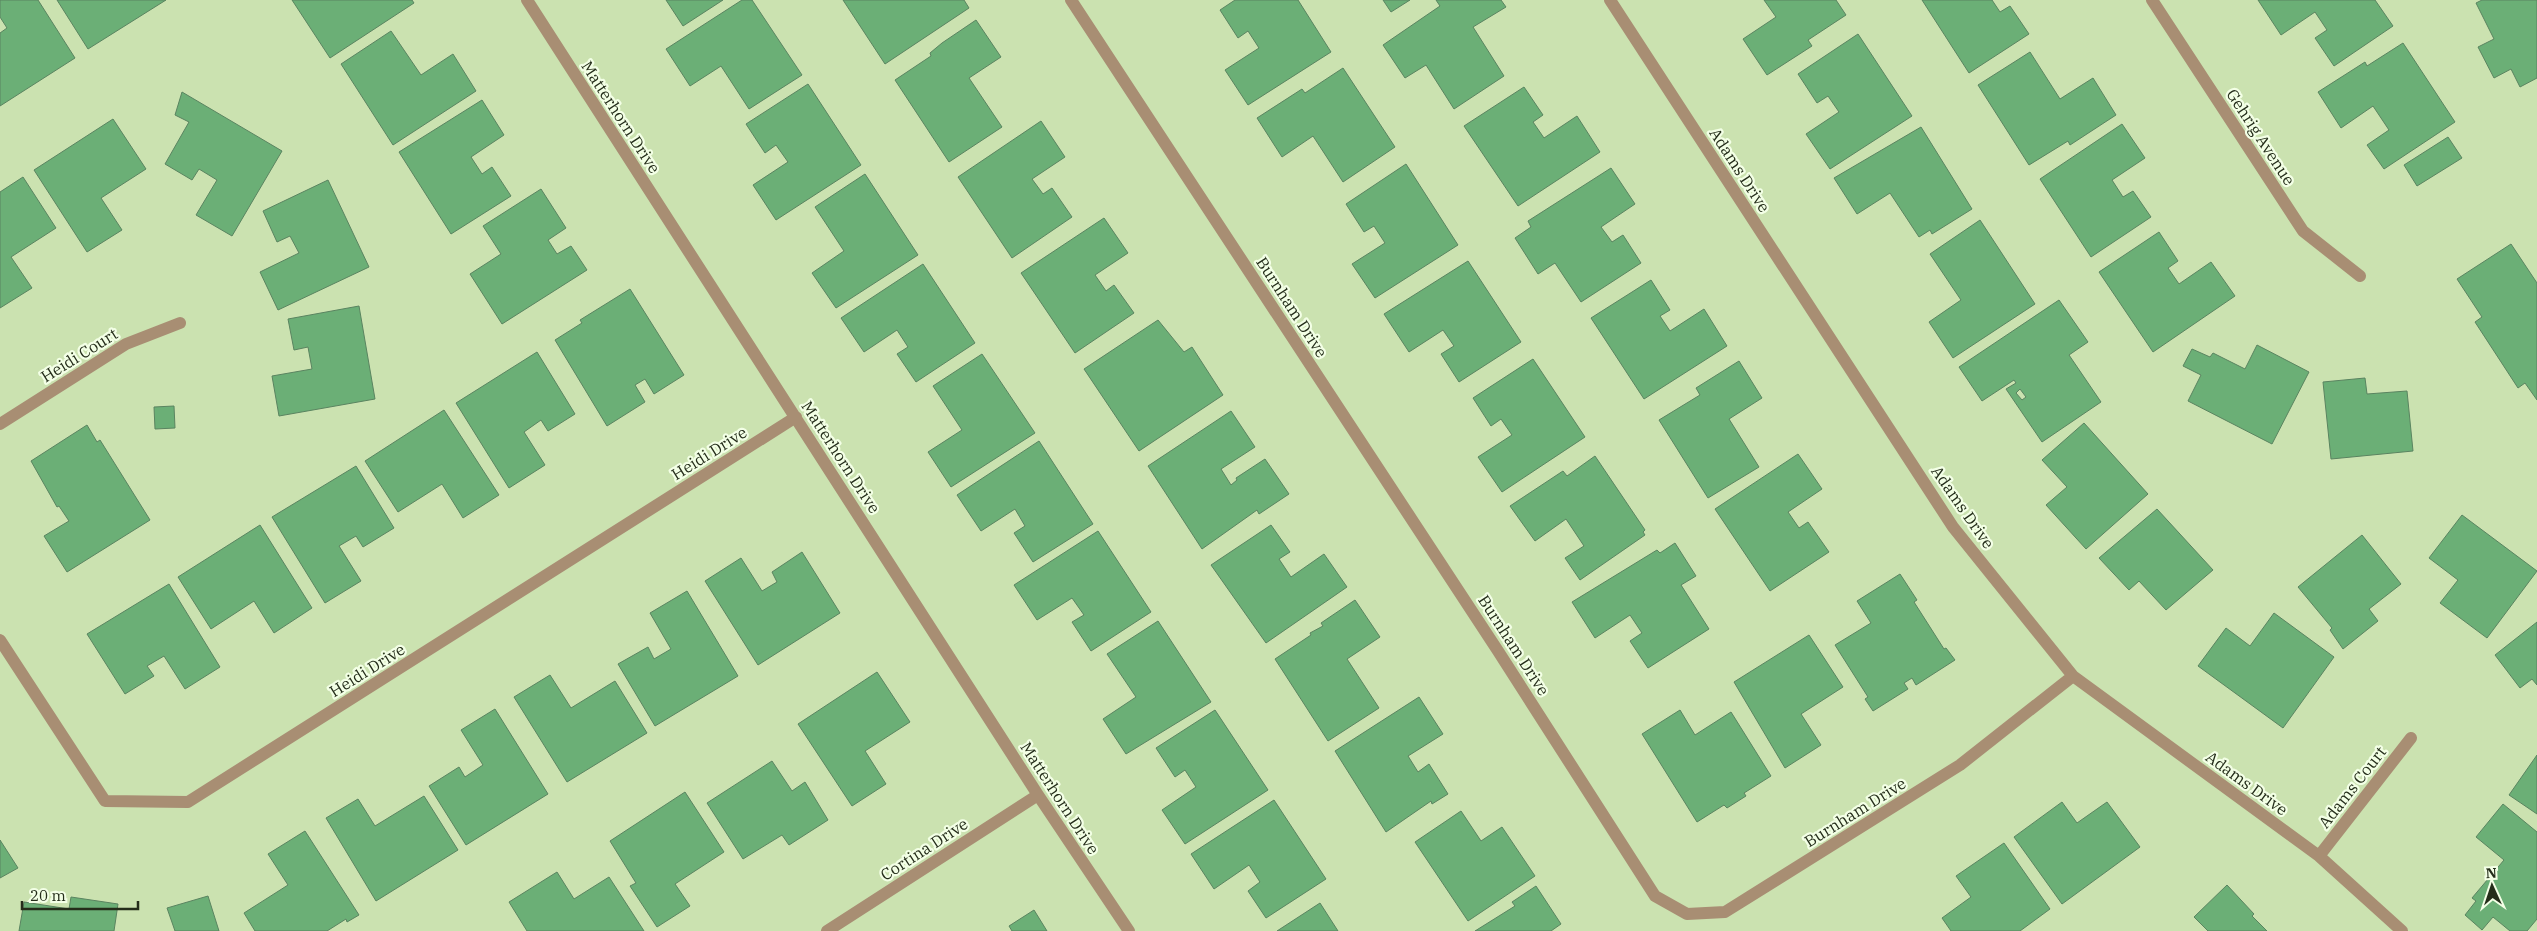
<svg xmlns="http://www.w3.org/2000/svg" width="2537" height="931" font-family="'IBM Plex Serif',serif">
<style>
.building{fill:#6baf76;stroke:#5a8460;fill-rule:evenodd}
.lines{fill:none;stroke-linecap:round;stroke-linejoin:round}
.minor{stroke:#a88e73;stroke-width:12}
.labels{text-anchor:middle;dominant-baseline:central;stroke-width:4.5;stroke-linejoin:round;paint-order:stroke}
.street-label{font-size:16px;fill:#242d1a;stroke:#f3ffe6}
</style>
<rect width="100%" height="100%" fill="#cbe2b0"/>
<path class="building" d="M0 0H38L75 58 0 106V33L7 28 0 17Z
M57 0H166L88 49Z
M292 0H412L414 3 330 58Z
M666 0H723L683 26Z
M742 0H752L802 75 749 109 721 66 690 86 666 49Z
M843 0H964L969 8 885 64Z
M1235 0H1298L1331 52 1248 105 1225 70 1259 48 1248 31 1238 38 1220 10Z
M1383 0H1410L1391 12Z
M1436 0H1501L1506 7 1473 27 1504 76 1454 109 1426 65 1405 78 1383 45 1440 6Z
M1764 0H1836L1846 15 1808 40 1812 46 1767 75 1743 39 1776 17Z
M1922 0H1992L2000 12 2010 6 2029 34 1969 73Z
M2258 0H2375L2393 26 2334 66 2315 38 2327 30 2315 12 2281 35Z
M2482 0H2537V78L2520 87 2511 69 2494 78 2478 47 2494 39 2476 3Z
M976 20 1001 57 969 78 1002 127 949 162 895 80 931 56 930 53 942 43Z
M391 31 421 75 453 54 476 91 393 145 341 64Z
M1858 34 1912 116 1830 169 1806 134 1839 112 1828 96 1817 103 1798 74Z
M2403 43 2455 122 2384 169 2367 145 2389 130 2373 106 2341 128 2318 92 2365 62 2367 66Z
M2030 52 2060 99 2093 78 2116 115 2070 145 2068 141 2029 165 1978 85Z
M1343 68 1395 147 1343 182 1313 136 1282 157 1257 118 1302 89 1305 93Z
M808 84 861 165 776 220 753 185 788 162 776 145 765 153 746 124Z
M1524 87 1543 115 1533 122 1544 138 1577 116 1600 152 1518 206 1464 126Z
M182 92 282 151 232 236 196 215 217 180 199 169 192 180 165 164 189 122 175 115Z
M482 100 504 135 471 157 482 174 492 167 511 196 451 234 399 152Z
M113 119 146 169 101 198 122 230 87 252 34 170Z
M1041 121 1065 157 1032 179 1043 194 1052 188 1072 217 1012 258 958 177Z
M2122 124 2145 158 2112 180 2123 197 2133 191 2151 217 2091 257 2040 179Z
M1921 127 1972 209 1932 234 1930 230 1919 237 1890 193 1857 214 1834 178Z
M2448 137 2462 158 2417 186 2404 165Z
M1406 164 1458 245 1375 298 1352 264 1385 243 1374 226 1364 232 1346 204Z
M1611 168 1635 204 1601 227 1612 242 1623 235 1641 263 1581 302 1555 263 1538 274 1515 238 1531 227 1528 221Z
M865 174 918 255 836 308 812 273 844 251 815 207Z
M23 177 56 228 11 257 32 288 0 308V192Z
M328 180 369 267 278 310 260 272 299 253 290 236 277 242 263 211Z
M541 189 566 228 548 240 557 254 571 246 587 270 502 324 470 274 501 254 483 226Z
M1104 218 1128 253 1095 275 1106 291 1114 285 1134 313 1075 353 1021 273Z
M1980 220 2035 304 1953 358 1929 322 1961 300 1930 254Z
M2159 232 2178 261 2168 268 2179 284 2211 262 2235 296 2153 352 2099 272Z
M2511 244 2537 283V400L2525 383 2518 388 2475 322 2482 317 2457 279Z
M1468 261 1521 342 1459 382 1441 354 1454 346 1443 330 1409 352 1384 314Z
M923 264 975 343 916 382 897 354 908 347 897 330 864 352 841 318Z
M1651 280 1670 310 1660 316 1670 331 1704 309 1727 346 1644 399 1591 318Z
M630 289 684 375 654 394 645 379 635 385 645 402 607 426 555 340 582 323 580 320Z
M2059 300 2088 342 2069 355 2101 402 2042 442 2006 389 2016 383 2014 380 1982 401 1959 367ZM2020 389 2026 397 2022 400 2016 393Z
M359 306 375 399 279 416 272 376 312 369 308 347 294 350 288 319Z
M1158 320 1184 352 1192 347 1223 395 1139 451 1084 369Z
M2257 345 2309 372 2272 444 2188 401 2201 375 2183 366 2192 349 2210 357 2213 353 2245 369Z
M537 352 575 414 548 431 541 420 524 432 545 465 509 488 456 403Z
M982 354 1035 433 951 487 928 452 962 430 933 386Z
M1533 359 1585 437 1502 492 1478 457 1512 435 1501 419 1491 426 1473 398Z
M1739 361 1762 398 1729 419 1759 467 1708 498 1659 420 1700 395 1696 388Z
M2365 378 2367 394 2407 391 2413 451 2331 459 2323 382Z
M174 406 175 428 155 429 154 407Z
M444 410 499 495 463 518 442 484 398 512 365 461Z
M1231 411 1255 447 1221 469 1231 485 1237 480 1236 478 1265 459 1289 494 1259 514 1257 510 1202 549 1148 466Z
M2084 423 2148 494 2086 549 2046 505 2067 487 2042 460Z
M87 425 97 442 100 440 150 520 67 572 44 536 69 521 59 506 57 507 31 461Z
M1039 441 1093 524 1033 562 1014 533 1025 526 1015 509 981 531 957 495Z
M1798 454 1822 489 1788 512 1799 528 1808 522 1829 552 1770 591 1715 509Z
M1595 456 1645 530 1643 532 1645 535 1580 580 1565 558 1584 546 1566 519 1535 541 1510 506 1563 471 1567 476Z
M356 466 394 528 363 547 356 536 339 546 361 581 325 603 272 517Z
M2157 509 2213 570 2166 610 2139 581 2129 590 2099 558Z
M2462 515 2537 571 2487 638 2440 603 2458 580 2429 558Z
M260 525 312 608 274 633 254 601 211 629 178 577Z
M1271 525 1290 552 1279 559 1291 577 1324 554 1347 587 1266 643 1211 565Z
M1098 531 1151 612 1091 651 1072 622 1084 615 1072 598 1037 620 1014 585Z
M2362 535 2401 584 2369 609 2378 621 2343 649 2330 630 2332 628 2298 587Z
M1675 543 1696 576 1681 585 1709 629 1648 668 1630 641 1642 633 1630 615 1595 638 1572 602 1657 550 1660 553Z
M802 552 840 613 758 665 705 581 741 558 762 591 777 582 772 572Z
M1900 574 1917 600 1914 602 1944 649 1946 648 1955 660 1916 685 1912 678 1904 683 1908 689 1873 711 1865 699 1868 697 1835 645 1871 623 1857 601Z
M169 584 220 667 185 689 164 656 147 666 154 676 125 694 87 634Z
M687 591 738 676 655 726 618 664 648 647 654 659 671 649 650 613Z
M1355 600 1380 637 1347 659 1379 708 1328 741 1275 659 1311 635 1310 633 1323 626 1321 623Z
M2274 613 2334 657 2283 728 2198 666 2226 628 2250 646Z
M1158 621 1211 702 1126 754 1103 719 1136 697 1107 654Z
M2537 622V685L2532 679 2520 688 2495 655Z
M1809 635 1843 687 1801 714 1821 745 1785 768 1734 682Z
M877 672 910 722 865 751 886 784 852 806 798 724Z
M550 675 571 708 615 681 647 733 567 782 514 697Z
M1419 697 1443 734 1408 756 1418 772 1429 764 1448 794 1432 804 1431 801 1386 832 1335 751Z
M495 709 548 794 466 845 429 786 459 767 465 777 483 765 461 730Z
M1215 710 1268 790 1185 844 1162 810 1196 787 1185 770 1175 777 1156 748Z
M1680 710 1695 735 1731 712 1771 776 1744 793 1746 796 1727 808 1724 805 1697 822 1642 734Z
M2537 755V814L2509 795Z
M772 761 792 791 805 782 828 820 789 845 782 835 743 859 707 803Z
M685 792 724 852 675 884 690 906 657 927 630 886 636 883 610 841Z
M424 796 458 850 376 901 326 818 358 799 375 826Z
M1274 800 1326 879 1266 918 1248 891 1260 882 1249 865 1214 889 1191 854Z
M2062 802 2077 823 2107 802 2140 847 2062 904 2014 837Z
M2503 804 2537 832V919L2527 931H2510L2493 917 2482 930 2465 915 2476 901 2472 898 2504 860 2476 837Z
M1461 811 1481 841 1502 827 1535 876 1468 921 1415 842Z
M305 831 359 915 347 922 346 919 327 931H255L244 913 288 885 268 854Z
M0 840 18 868 0 878Z
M2004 843 2050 909 2020 931H1951L1942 918 1971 897 1956 876Z
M557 872 574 899 609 877 644 931H527L509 902Z
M2227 885 2254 914 2252 916 2267 931H2208L2194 917Z
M1536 886 1561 924 1551 931H1475L1515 906 1512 902Z
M208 896 219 931H175L167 908Z
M71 897 118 904 114 931H19L24 902 69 909Z
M1320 903 1338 931H1277Z
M1034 910 1047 931H1012L1009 926Z"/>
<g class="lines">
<path class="minor" d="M527 0 1038 795 1129 931
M1071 0 1498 651 1655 896 1687 914 1725 912 1960 765 2073 676
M1610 0 1953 527 2073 676 2319 856 2402 931
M2152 0 2303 231 2360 276
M0 424 126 344 180 323
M0 640 105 801 188 802 796 417
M2319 856 2411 738
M827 931 1038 795"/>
</g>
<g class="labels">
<g class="street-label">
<text transform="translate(621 117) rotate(57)">Matterhorn Drive</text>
<text transform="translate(2261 137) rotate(57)">Gehrig Avenue</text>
<text transform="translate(1740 170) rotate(57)">Adams Drive</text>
<text transform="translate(1292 307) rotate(57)">Burnham Drive</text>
<text transform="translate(79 355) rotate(-32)">Heidi Court</text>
<text transform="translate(709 453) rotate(-32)">Heidi Drive</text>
<text transform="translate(841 457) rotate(57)">Matterhorn Drive</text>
<text transform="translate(1963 507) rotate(55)">Adams Drive</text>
<text transform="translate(1514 645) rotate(57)">Burnham Drive</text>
<text transform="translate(367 670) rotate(-32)">Heidi Drive</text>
<text transform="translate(2247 783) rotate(36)">Adams Drive</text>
<text transform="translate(2352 787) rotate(-52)">Adams Court</text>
<text transform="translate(1060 798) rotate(57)">Matterhorn Drive</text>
<text transform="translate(1855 812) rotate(-32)">Burnham Drive</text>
<text transform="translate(924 849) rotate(-33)">Cortina Drive</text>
</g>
</g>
<g transform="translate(2492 886) rotate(357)" stroke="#f3ffe6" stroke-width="4" paint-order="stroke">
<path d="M0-4L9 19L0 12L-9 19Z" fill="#242d1a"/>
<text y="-8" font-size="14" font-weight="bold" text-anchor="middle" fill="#242d1a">N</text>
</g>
<path d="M22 901v8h116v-8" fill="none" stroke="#242d1a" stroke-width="2.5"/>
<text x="30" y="901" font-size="15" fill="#242d1a" stroke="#f3ffe6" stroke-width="4" paint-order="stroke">20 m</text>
</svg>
